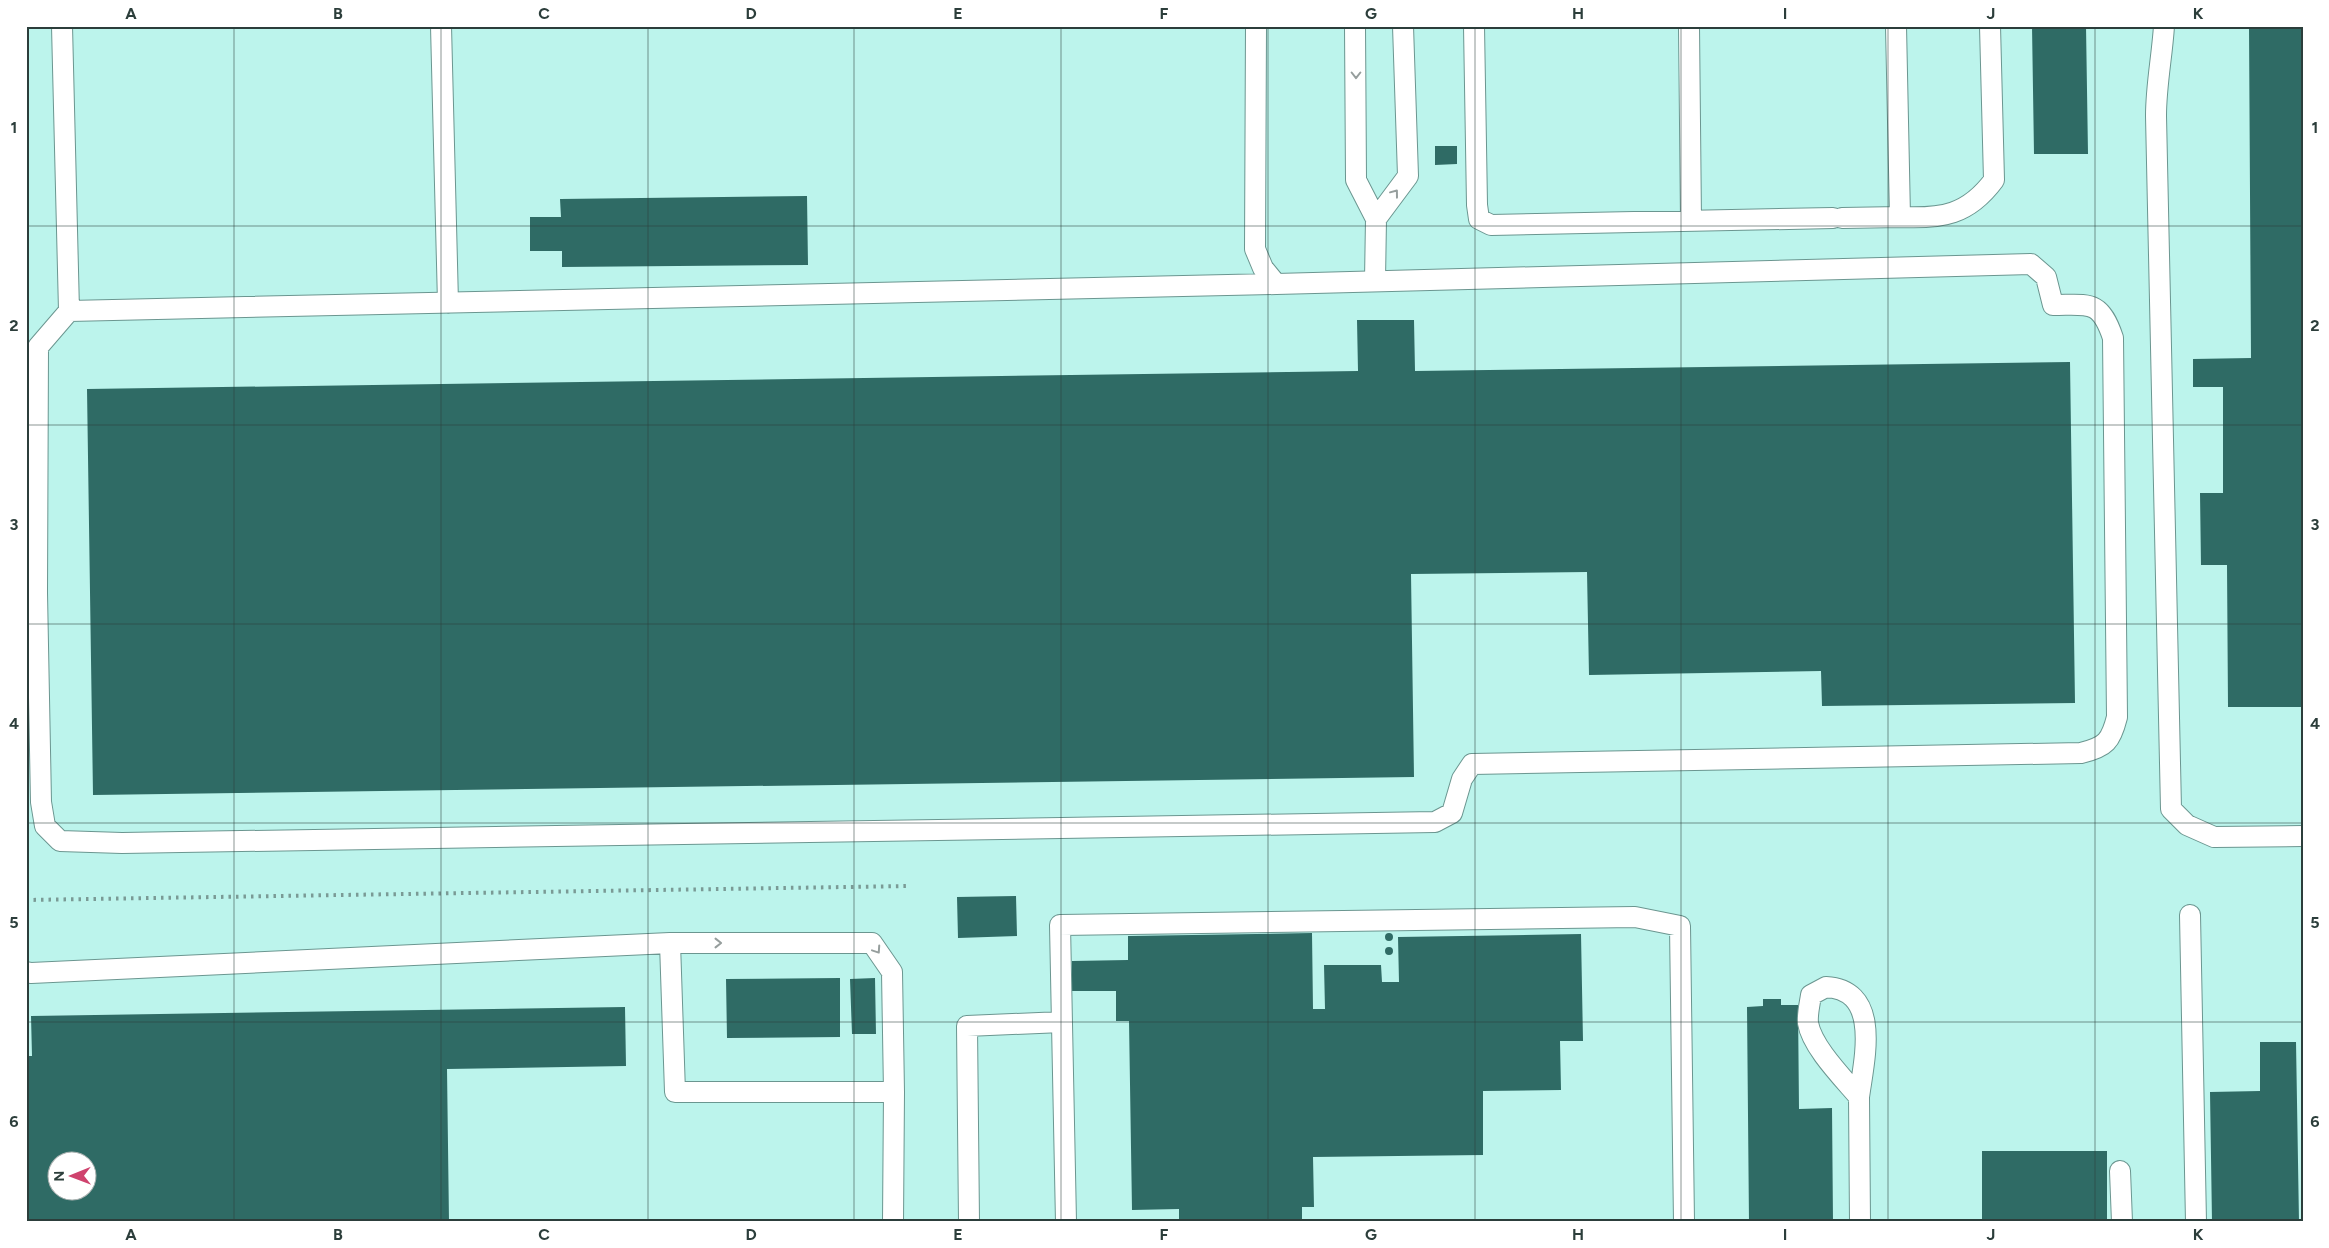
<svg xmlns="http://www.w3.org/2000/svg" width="2329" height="1248" font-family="Figtree,sans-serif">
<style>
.built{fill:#bcf4ec;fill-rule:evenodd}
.building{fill:#2f6b65;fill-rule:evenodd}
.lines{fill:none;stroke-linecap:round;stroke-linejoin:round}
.minor-casing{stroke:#6b9690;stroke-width:22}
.minor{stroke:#fff;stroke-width:20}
.rail{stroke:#7a9a95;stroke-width:4;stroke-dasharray:2.5 5;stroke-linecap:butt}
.oneway{stroke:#969e9d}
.grid{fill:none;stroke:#2c3e3b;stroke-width:1;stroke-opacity:0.55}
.neatline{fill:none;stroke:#2c3e3b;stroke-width:2}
.grid-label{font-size:16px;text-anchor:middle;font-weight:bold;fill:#2c3e3b}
</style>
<rect width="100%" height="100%" fill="#cffdf6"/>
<path class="built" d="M26 26H2303V1222H26ZM58 1160H88V1190H58Z"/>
<path class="building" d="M2032 26H2086L2088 154H2034Z
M2249 26H2303V707H2228L2227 565H2201L2200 493H2223V387H2193V359L2251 358Z
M1435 146H1457V164L1435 165Z
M807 196 808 265 562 267V251H530V217H561L560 199Z
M1357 320H1414L1415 371 2070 362 2075 703 1822 706 1821 671 1589 675 1587 572 1411 574 1414 777 93 795 87 389 1358 371Z
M1016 896 1017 936 958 938 957 897Z
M1312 933 1313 1009H1325L1324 965H1381L1382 982H1399L1398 937 1581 934 1583 1041H1560L1561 1090 1483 1091V1155L1313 1157 1314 1207H1302V1222H1179V1209L1132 1210 1129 1021H1116V991H1072V961L1128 960V936Z
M1385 937a4 4 0 1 1 8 0a4 4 0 1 1-8 0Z
M1385 951a4 4 0 1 1 8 0a4 4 0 1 1-8 0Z
M840 978V1037L727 1038 726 979Z
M875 978 876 1034H852L850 979Z
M1763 999H1781V1005H1798L1799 1109 1832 1108 1833 1222H1749L1747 1007 1763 1006Z
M625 1007 626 1066 447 1069 449 1222H26V1056H32L31 1016ZM58 1160H88V1190H58Z
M2260 1042H2296L2299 1222H2212L2210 1092 2260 1091Z
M1982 1151H2107V1222H1982Z"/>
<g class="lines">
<defs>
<path id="minor" d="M62 26 69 311 38 347 37 593 41 802 45 826 60 841 122 843 1435 822 1452 813 1462 779 1472 764 2081 753C2106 747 2111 741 2117 717L2113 338C2100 299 2089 305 2053 305L2046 277 2031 264 1276 284 1263 268 1255 249 1256 26
M441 26 448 303
M1355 26 1356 180 1376 219 1408 176 1403 26
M1474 26 1477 205 1479 219 1491 225 1833 218
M1689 26 1691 221
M2164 26C2162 57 2156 85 2156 116L2171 809 2187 825 2214 837 2303 836
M1900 217C1942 219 1968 215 1994 180L1990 26
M1842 218 1900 217 1896 26
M1375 280 1376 219
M69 311 1276 284
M2190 915 2196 1222
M670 943 675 1092H894
M26 972 31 973 670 943H872L892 972 894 1092 893 1222
M1826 987C1882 990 1864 1060 1859 1097 1843 1078 1812 1047 1808 1023 1807 1014 1810 1003 1811 995Z
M1859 1097 1860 1222
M2120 1171 2122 1222
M969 1222 967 1026 1062 1022
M1066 1222 1060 925 1635 917 1680 926 1684 1222"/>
</defs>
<use href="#minor" class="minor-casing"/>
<use href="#minor" class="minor"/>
<path class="rail" d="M26 900 909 886"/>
</g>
<defs><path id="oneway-chevron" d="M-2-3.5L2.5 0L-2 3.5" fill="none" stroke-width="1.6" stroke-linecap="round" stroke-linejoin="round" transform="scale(1.25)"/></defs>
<g class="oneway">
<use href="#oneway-chevron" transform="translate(1356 75) rotate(90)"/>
<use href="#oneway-chevron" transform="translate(1395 193) rotate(-53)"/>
<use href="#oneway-chevron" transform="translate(718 943)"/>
<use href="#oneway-chevron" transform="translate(877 950) rotate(56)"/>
</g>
<path class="grid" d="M234 26V1222M441 26V1222M648 26V1222M854 26V1222M1061 26V1222M1268 26V1222M1475 26V1222M1681 26V1222M1888 26V1222M2095 26V1222M26 226H2303M26 425H2303M26 624H2303M26 823H2303M26 1022H2303"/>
<rect width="2329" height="1248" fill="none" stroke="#ffffff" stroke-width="55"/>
<g transform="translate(72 1176) rotate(269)"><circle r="24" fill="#ffffff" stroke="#abb2b1"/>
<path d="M0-4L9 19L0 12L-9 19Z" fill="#cf426d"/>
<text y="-8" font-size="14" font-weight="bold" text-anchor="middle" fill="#2c3e3b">N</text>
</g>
<rect x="28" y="28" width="2274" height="1192" class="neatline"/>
<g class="grid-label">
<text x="131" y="19">A</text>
<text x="338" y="19">B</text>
<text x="544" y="19">C</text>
<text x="751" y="19">D</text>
<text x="958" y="19">E</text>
<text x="1164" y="19">F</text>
<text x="1371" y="19">G</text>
<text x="1578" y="19">H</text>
<text x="1785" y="19">I</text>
<text x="1991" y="19">J</text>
<text x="2198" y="19">K</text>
<text x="14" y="133">1</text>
<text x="2315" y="133">1</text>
<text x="14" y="331">2</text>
<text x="2315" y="331">2</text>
<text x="14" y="530">3</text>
<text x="2315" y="530">3</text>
<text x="14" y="729">4</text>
<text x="2315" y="729">4</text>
<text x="14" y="928">5</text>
<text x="2315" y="928">5</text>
<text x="14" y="1127">6</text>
<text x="2315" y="1127">6</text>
<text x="131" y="1240">A</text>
<text x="338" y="1240">B</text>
<text x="544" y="1240">C</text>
<text x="751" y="1240">D</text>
<text x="958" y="1240">E</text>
<text x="1164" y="1240">F</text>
<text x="1371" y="1240">G</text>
<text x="1578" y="1240">H</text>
<text x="1785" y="1240">I</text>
<text x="1991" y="1240">J</text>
<text x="2198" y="1240">K</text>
</g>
</svg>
